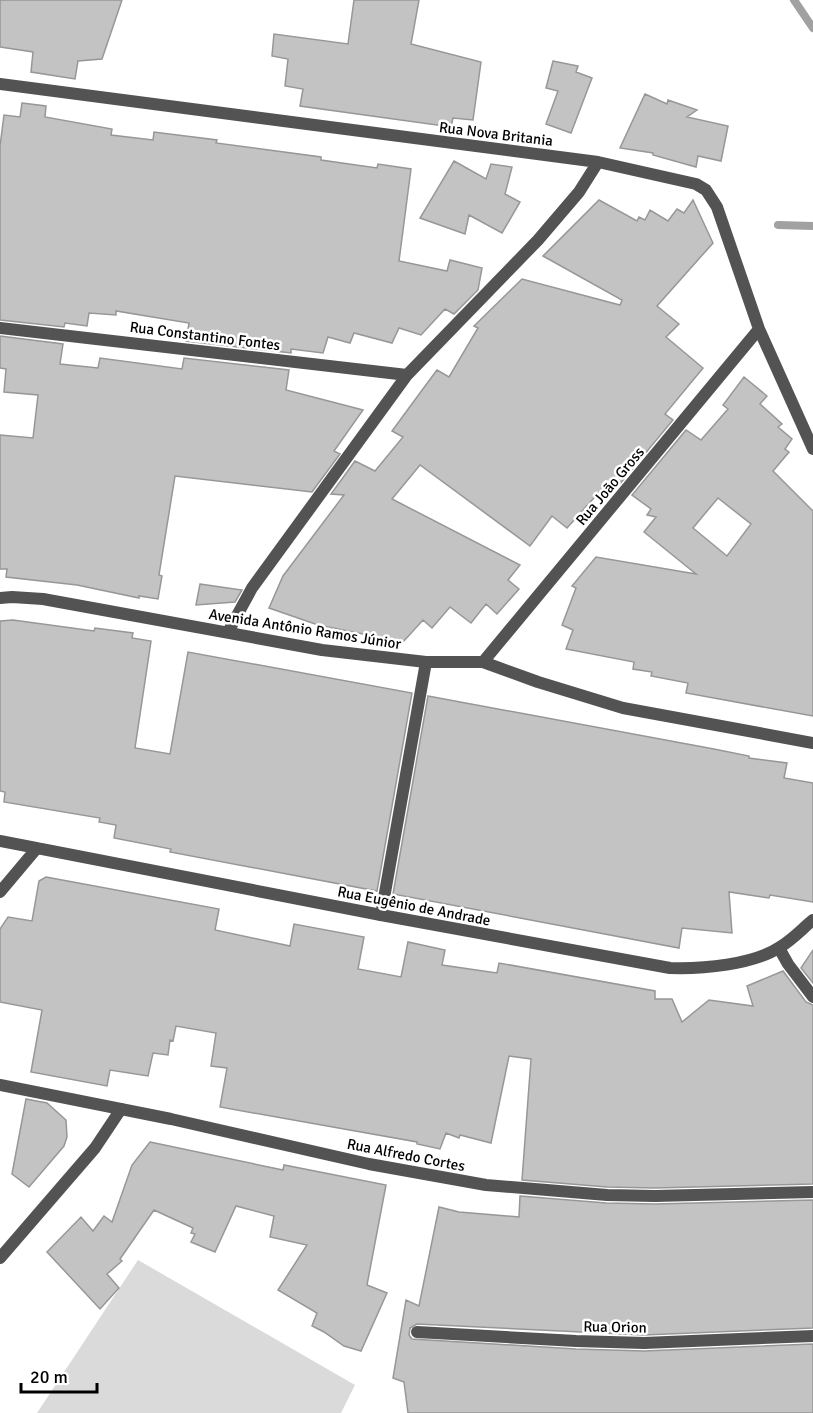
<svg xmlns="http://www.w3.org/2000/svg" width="813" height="1413" font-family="Signika,sans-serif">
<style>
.green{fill:#dadada}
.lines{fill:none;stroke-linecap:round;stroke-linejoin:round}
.stream{stroke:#a1a1a1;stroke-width:8}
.building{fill:#c3c3c3;stroke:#979797;stroke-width:1.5;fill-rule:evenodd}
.service{stroke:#535353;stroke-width:12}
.minor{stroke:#535353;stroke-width:12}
.labels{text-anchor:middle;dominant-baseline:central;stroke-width:5;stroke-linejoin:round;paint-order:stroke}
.street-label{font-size:15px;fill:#000;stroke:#fff}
</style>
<rect width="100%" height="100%" fill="#fff"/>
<path class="green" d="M138 1260 355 1385 341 1413H37Z"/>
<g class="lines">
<path class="stream" d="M794 0 813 28
M778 225 813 226"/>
</g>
<path class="building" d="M0 0H122L102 59 78 61 75 79 31 72 33 52 0 47Z
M354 0H419L411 44 481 62 473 120 453 118 451 127 300 106 303 89 285 86 288 59 272 56 274 34 348 44Z
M553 61 578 66 576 72 592 78 571 133 546 124 558 91 546 88Z
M645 94 667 104 668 100 697 110 687 117 728 126 721 161 698 156 696 167 653 155V153L620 148Z
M22 103 46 106 45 117 112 129 111 135 153 140 154 132 217 140 216 143 321 157V160L377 168 378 164 411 169 399 261 447 271 450 260 482 268 478 290 454 314 445 309 421 335 399 328 392 343 354 333 350 343 328 337 323 353 291 349V353L186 341 189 323 116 311V315L89 313 87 326 65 323 64 327 0 320V146L4 115 20 117Z
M454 161 486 179 491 164 512 167 505 194 520 202 502 233 469 215 465 234 420 218Z
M599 200 637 221 639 217 645 220 650 210 668 221 677 209 684 213 693 200 713 243 657 306 679 324 666 337 703 368 665 414 673 420 619 485 611 479 567 528 552 516 530 546 420 465 392 499 520 565 508 580 519 589 497 614 486 604 471 623 450 607 432 628 423 620 403 642 318 625 269 608 283 576 344 495 331 494 355 461 375 471 403 437 392 431 431 378 437 370 449 377 478 328 474 326 522 279 620 305 622 300 543 256Z
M0 336 63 344 60 364 98 368 100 358 182 369 184 358 289 370 286 390 363 410 334 451 340 454 312 492 175 476 159 575 162 576 158 599 139 596V598L77 585 6 577 7 569H0V435L33 438 38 395 4 392 6 369 0 368Z
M744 377 767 396 760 404 782 424 778 427 792 439 785 449 789 452 773 471 813 511V716L686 693 688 683 651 676 652 672 633 669 634 662 566 649 573 630 562 625 576 588 572 586 596 557 696 574 644 532 656 517 647 515 651 509 632 495 686 430 701 440 728 409 723 405ZM718 498 751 524 727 556 693 528Z
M200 584 242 590 235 602 196 605Z
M13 620 94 631 95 628 133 633 132 638 151 641 135 748 170 754 188 652 412 693 377 891 170 852 171 849 114 838 116 825 99 822 100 818 4 802 5 792 0 791V621Z
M428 696 714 749 749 756V758L787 763 784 778 813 783V902L770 895 769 898 729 892 732 933 682 928 679 948 393 894Z
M46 877 219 909 215 930 290 946 294 924 364 937 358 969 401 977 408 942 445 950 442 965 497 973 499 963 655 991V999H672L682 1022 709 1000 753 1006 747 986 783 971 806 1002 813 1005V1184L655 1188 607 1187 522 1180 531 1059 509 1056 491 1143 460 1135 459 1138 446 1133 440 1149 417 1144V1142L220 1107 227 1068 211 1066 216 1033 176 1026 173 1041 170 1040 168 1055 153 1053 148 1076 110 1070 107 1086 31 1072 42 1010 0 1002V929L8 917 32 921 39 881Z
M813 950V983L801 968Z
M26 1099 47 1103 66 1120 67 1137 64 1146 29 1187 12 1174Z
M150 1142 283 1170 284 1165 386 1185 367 1285 387 1293 361 1351 344 1346 324 1332 312 1326 317 1313 278 1290 307 1245 270 1237 274 1216 236 1206 215 1252 191 1242 195 1234 191 1233 193 1228 154 1210 120 1259 122 1261 107 1274 119 1288 100 1309 47 1252 81 1217 93 1231 104 1216 112 1222 132 1165Z
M520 1196 606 1203 655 1204 813 1200V1328L644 1335 417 1324 410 1328 409 1335 412 1339 576 1349 644 1351 813 1344V1413H408L404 1382 393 1378 406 1300 419 1306 439 1207 459 1212 519 1217Z"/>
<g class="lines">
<path class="service" d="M381 915 426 662
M779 948 788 964 813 997
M0 1085 171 1119 369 1164 486 1185 607 1195 655 1196 813 1192
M417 1332 576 1341 644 1343 813 1336"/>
<path class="minor" d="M0 84 598 162 696 184 706 190 717 207 759 329 813 449
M0 328 407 375
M0 598 12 597 43 599 322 650 426 662H483L538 682 623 708 813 743
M228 632 252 588 407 375 538 240 579 192 598 162
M483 662 759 329
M0 841 381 915 670 968C702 969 753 965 780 947 792 940 802 929 813 920
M0 892 37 848
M0 1258 95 1148 121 1109"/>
</g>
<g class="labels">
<g class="street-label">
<text transform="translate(496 134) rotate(7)">Rua Nova Britania</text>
<text transform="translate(205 336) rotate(7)">Rua Constantino Fontes</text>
<text transform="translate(610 486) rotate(-50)">Rua João Gross</text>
<text transform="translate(305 629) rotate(9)">Avenida Antônio Ramos Júnior</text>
<text transform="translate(414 906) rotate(11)">Rua Eugênio de Andrade</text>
<text transform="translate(406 1155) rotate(11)">Rua Alfredo Cortes</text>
<text transform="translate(615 1327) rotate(1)">Rua Orion</text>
</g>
</g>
<path d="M21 1383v9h76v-9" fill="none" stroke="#000000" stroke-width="3"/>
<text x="30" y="1383" font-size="18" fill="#000000" stroke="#ffffff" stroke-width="4.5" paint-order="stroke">20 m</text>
</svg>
